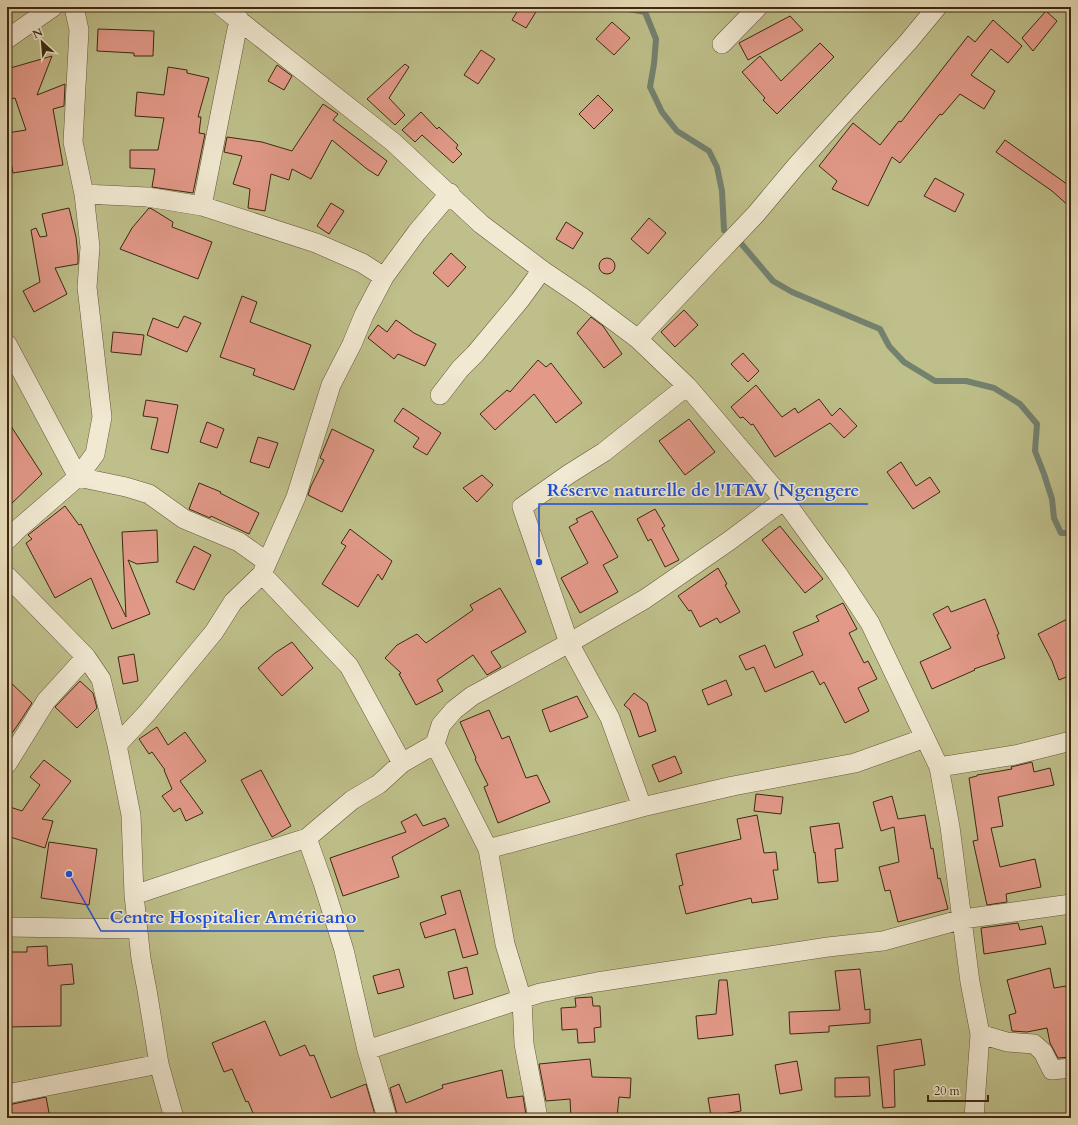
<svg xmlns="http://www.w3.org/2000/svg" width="1078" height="1125" font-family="Cardo,serif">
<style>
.green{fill:#bebf8a;stroke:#7d744e}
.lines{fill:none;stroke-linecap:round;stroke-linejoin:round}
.stream{stroke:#73816f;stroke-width:6}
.building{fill:#e29988;stroke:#3c2911}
.minor-casing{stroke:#67563b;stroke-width:20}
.minor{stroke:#f1e9d2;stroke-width:19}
.leader{fill:none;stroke:#1d4ed8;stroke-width:1.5}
.callout-dot{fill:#1d4ed8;stroke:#f1e9d2;stroke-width:1.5}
.callout-label{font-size:18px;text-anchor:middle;font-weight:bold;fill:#1d4ed8;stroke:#f1e9d2;stroke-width:3;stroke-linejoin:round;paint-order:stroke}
</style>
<rect width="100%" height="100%" fill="#e9ddb9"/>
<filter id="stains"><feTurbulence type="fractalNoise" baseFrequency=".005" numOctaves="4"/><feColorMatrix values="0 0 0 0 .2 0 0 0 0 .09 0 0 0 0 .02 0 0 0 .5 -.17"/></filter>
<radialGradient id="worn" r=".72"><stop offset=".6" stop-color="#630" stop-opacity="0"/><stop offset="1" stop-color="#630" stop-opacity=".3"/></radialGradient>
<path class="green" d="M7 7H1071V1118H7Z"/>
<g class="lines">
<path class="stream" d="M628 7 629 9 645 12 656 39 654 64 650 87 662 112 677 131 709 151 717 167 722 191 724 230
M739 241 773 281 792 292 880 329 889 346 904 362 935 381H966L994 388 1020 404 1037 424 1035 451 1044 474 1052 499 1054 518 1061 533H1071"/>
</g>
<path class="building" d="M520 7H539L526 28 512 20Z
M1046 11 1057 21 1033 51 1022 38Z
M790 16 803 30 748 60 739 43Z
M993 20 1022 46 1008 63 991 49 971 75 995 91 984 109 960 94 942 115 940 114 900 163 892 157 868 206 832 189 837 181 819 166 853 123 880 145 899 121 901 122 968 36 975 42Z
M612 22 630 38 614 55 596 39Z
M98 29 154 31 153 56H134V53L97 51Z
M820 43 834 57 777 114 763 100 765 98 742 72 760 56 781 81Z
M481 50 495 59 478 84 464 75Z
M52 56 37 95 65 84 64 106 53 109 63 165 13 173 7 141V133L26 130 15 98 7 100V69Z
M405 64 409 67 389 98 405 115 395 125 367 99Z
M277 65 292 76 284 90 268 81Z
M168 67 187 70V73L209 78 198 117H201L199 133 205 134 193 193 152 187 155 169 130 168V150H158L164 118 135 116 137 92 164 95Z
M598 95 613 110 594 129 579 114Z
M323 104 338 114 333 120 387 161 378 176 367 169 332 140 311 179 292 169 289 180 271 174 265 211 248 208 250 189 233 184 242 156 224 152 227 137 262 142 292 151Z
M421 112 437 129 439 127 458 145 456 148 462 154 453 163 422 135 415 142 402 130Z
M1005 140 1071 187V208L1052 191 996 152Z
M935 178 964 194 955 212 924 196Z
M331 203 344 211 329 234 317 226Z
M69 208 76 237 78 256V264L55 268 67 294 34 312 23 291 40 282 31 230 36 228 40 237 47 236 42 214Z
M149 208 152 209 173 222 172 227 212 242 198 279 120 249 132 228Z
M649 218 666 233 648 254 631 239Z
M566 222 583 233 573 249 556 239Z
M451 253 466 267 448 287 433 273Z
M599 266a8 8 0 1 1 16 0a8 8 0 1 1-16 0Z
M242 296 257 302 250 322 311 345 294 390 253 375 255 369 220 357Z
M684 310 698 325 675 347 661 332Z
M184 316 201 323 187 352 147 335 153 318 178 328Z
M591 317 603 326 622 354 604 368 577 333Z
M396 320 414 333 436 344 425 366 398 354 394 359 368 338 378 325 387 332Z
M113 332 144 335 141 355 111 352Z
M743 353 759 371 748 382 731 364Z
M538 360 546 367 551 363 582 403 556 423 534 394 495 430 480 414 507 390 510 392Z
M756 385 782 417 795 408 798 413 819 399 832 416 840 408 857 426 844 438 830 423 775 457 753 424 751 425 743 417 740 418 731 407Z
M146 400 178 405 168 453 151 449 158 418 143 416Z
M403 408 441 433 427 455 413 447 419 438 394 421Z
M689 419 715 452 685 475 659 441Z
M7 420 42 474 7 508Z
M207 422 224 429 217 448 200 442Z
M332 429 374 450 342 512 308 495 311 486 324 460 320 458Z
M258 437 278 443 269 468 250 462Z
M901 462 916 486 930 477 940 492 913 509 887 472Z
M482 475 493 485 477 502 463 488Z
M199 483 221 492 220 493 259 513 249 534 211 516 210 518 189 509Z
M65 506 79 525 81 524 126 617 122 532 157 530 158 562 137 564 128 560 150 614 112 629 91 578 55 598 26 543 32 539 28 535Z
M655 509 665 526 662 528 679 560 665 567 651 539 648 541 637 519Z
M592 511 618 557 603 565 618 592 580 613 561 578 588 563 569 527 578 522 576 519Z
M780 526 823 579 805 593 762 540Z
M350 529 392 561 382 580 378 574 358 607 322 584 346 546 341 543Z
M194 546 211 555 194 590 176 582Z
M718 568 727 584 725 585 740 612 720 623 717 618 700 627 691 610 689 611 678 596Z
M500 588 526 632 491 652 501 667 487 675 473 655 437 680 443 691 416 705 399 674 401 673 385 658 397 645 417 634 426 643 473 610 470 605Z
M985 599 999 634 997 635 1005 658 974 669 975 670 932 689 920 662 951 648 933 614 948 606 951 612Z
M843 603 857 629 849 633 864 663 868 661 877 679 858 688 869 711 845 723 824 682 820 685 813 671 765 692 754 667 746 670 739 656 765 645 775 668 803 655 793 632 819 621 816 616Z
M1071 617V675L1059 680 1052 661 1038 634Z
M292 642 313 668 282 696 258 668 275 653Z
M134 654 138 681 123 684 118 657Z
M7 679 32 703 17 726 7 740Z
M726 680 732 695 708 705 702 690Z
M80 681 93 693 97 708 77 728 55 707Z
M634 693 647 703 656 731 639 737 630 710 624 705Z
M577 696 588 717 550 732 542 710Z
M489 710 502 739 509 736 526 778 537 775 550 802 498 823 484 787 488 785 475 759 476 758 460 722Z
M157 727 168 745 185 732 206 761 180 781 203 813 186 821 180 808 174 812 162 796 172 789 164 770H165L152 752 149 754 139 739Z
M675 756 682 773 659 782 652 765Z
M44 760 71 781 42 819 53 821 45 848 7 836V806L22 811 40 785 30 777Z
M1032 762 1034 772 1050 768 1054 785 998 797 1003 826 991 828 1000 867 1035 859 1041 887 1006 894 1007 902 987 905 973 841 978 840 969 778 977 776V775L1012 769 1011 767Z
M261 770 291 826 272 837 241 780Z
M756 794 783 797 781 814 754 811Z
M892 796 898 819 925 815 931 849 933 848 938 879 940 878 948 909 898 922 890 890 885 891 879 867 899 862 894 827 881 831 873 802Z
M416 814 423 826 445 818 449 826 392 857 399 877 343 896 330 858 406 832 401 822Z
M757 815 764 853 776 852 778 870H773L778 899 752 903 751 898 686 914 679 886 683 885 676 854 741 839 737 819Z
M839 823 843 848 835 849 838 881 818 883 815 852 814 853 810 827Z
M49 842 97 849 89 905 41 898Z
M460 890 478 954 463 958 455 929 425 938 420 923 446 914 441 896Z
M1018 923 1020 930 1042 926 1046 944 984 954 981 928Z
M47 946 48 966 72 964 74 984 61 985V1026L7 1027V952H27V947Z
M467 967 473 994 454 999 448 972Z
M1050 968 1054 988 1066 986 1071 1014V1057L1058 1058 1050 1043 1047 1028 1027 1032 1012 1031 1009 1015 1016 1013 1007 980Z
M399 969 404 987 378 994 373 976Z
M860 969 865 1010 870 1009V1023L829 1026V1032L790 1034 789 1012 840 1010 835 971Z
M719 980H727L733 1035 698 1039 696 1016 716 1014Z
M592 997 593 1006H600L601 1027 594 1028 595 1042 578 1043 577 1029 562 1030 561 1008 576 1007 575 998Z
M265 1021 280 1056 305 1045 310 1056 314 1055 331 1098 366 1084 376 1118H255L248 1101 246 1102 232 1069 224 1072 212 1043Z
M921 1039 925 1065 894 1070 895 1107 883 1108 877 1046Z
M590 1059 592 1077 631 1078 630 1098 619 1097 617 1118H571L570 1099 546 1101 539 1064Z
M797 1061 802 1090 780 1094 775 1065Z
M502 1070 507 1098 523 1096 526 1115 505 1118H398L390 1088 399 1084 406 1103 443 1088 442 1085Z
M869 1077 870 1096 835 1097V1078Z
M739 1094 741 1111 711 1116 708 1098Z
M46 1097 50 1118H10L8 1105Z"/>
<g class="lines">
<defs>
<path id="minor" d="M222 7 393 142 481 224 542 270 582 297 638 339 687 386 784 500 837 573 870 623 939 767 950 827 970 982 980 1034 974 1118
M7 39 53 7
M722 44 758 7
M84 194 147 197 202 206 316 243 362 263 384 277
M202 206 239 19
M638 339 716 256 756 214 797 165 908 42 937 7
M7 344 78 477 126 487 149 494 184 519 239 542 267 562
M440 395 460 369 475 354 520 300 542 270
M7 540 18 529 78 477 95 454 102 417 87 287 90 247 84 194 73 142 79 30 74 7
M262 574 349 666 402 763
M7 576 86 657 101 679 117 745 131 815 134 895 141 959 147 990 159 1064 174 1118
M435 744 488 849 505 944 522 1000 524 1044 538 1118
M117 745 147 713 214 632 233 602 262 574 296 497 331 385 352 344 364 315 384 277 417 232 450 193
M7 764 46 701 86 657
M939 767 1015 755 1071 741
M642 807 610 718 569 643 522 507 569 474 604 452 687 386
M307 838 323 883 344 950 367 1050 387 1118
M488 849 642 807 733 786 855 763 925 738
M134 895 263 852 307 838 352 800 379 784 402 763 435 744 441 725 454 710 472 696 569 643 645 599 729 541 784 500
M7 927 137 929
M980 1034 1007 1042 1034 1044 1043 1052 1052 1070 1071 1068
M367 1050 540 993 597 982 828 947 883 941 963 919 1071 904
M7 1094 159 1064"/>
</defs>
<use href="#minor" class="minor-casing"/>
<use href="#minor" class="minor"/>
</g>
<path class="leader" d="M539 562L539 504H868M69 874L101 931H364"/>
<g class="callout-dot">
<circle cx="539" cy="562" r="4"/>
<circle cx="69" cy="874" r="4"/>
</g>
<g class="callout-label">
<text x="703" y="496">Réserve naturelle de l'ITAV (Ngengere</text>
<text x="233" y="923">Centre Hospitalier Américano</text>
</g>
<rect width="1078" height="1125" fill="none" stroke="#e9ddb9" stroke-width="24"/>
<rect x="8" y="8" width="1062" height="1109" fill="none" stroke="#3c2911" stroke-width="2"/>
<rect x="12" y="12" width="1054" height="1101" fill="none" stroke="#3c2911"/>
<g transform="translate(42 42) rotate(334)" stroke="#f1e9d2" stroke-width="3" paint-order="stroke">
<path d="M0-3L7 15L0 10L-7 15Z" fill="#3c2911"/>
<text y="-6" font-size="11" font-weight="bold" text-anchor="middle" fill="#3c2911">N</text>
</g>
<path d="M928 1095v6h60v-6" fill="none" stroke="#3c2911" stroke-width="2"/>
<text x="934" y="1095" font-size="12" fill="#3c2911" stroke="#f1e9d2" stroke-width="3" paint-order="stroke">20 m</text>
<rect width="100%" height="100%" filter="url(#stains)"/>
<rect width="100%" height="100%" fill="url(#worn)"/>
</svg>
